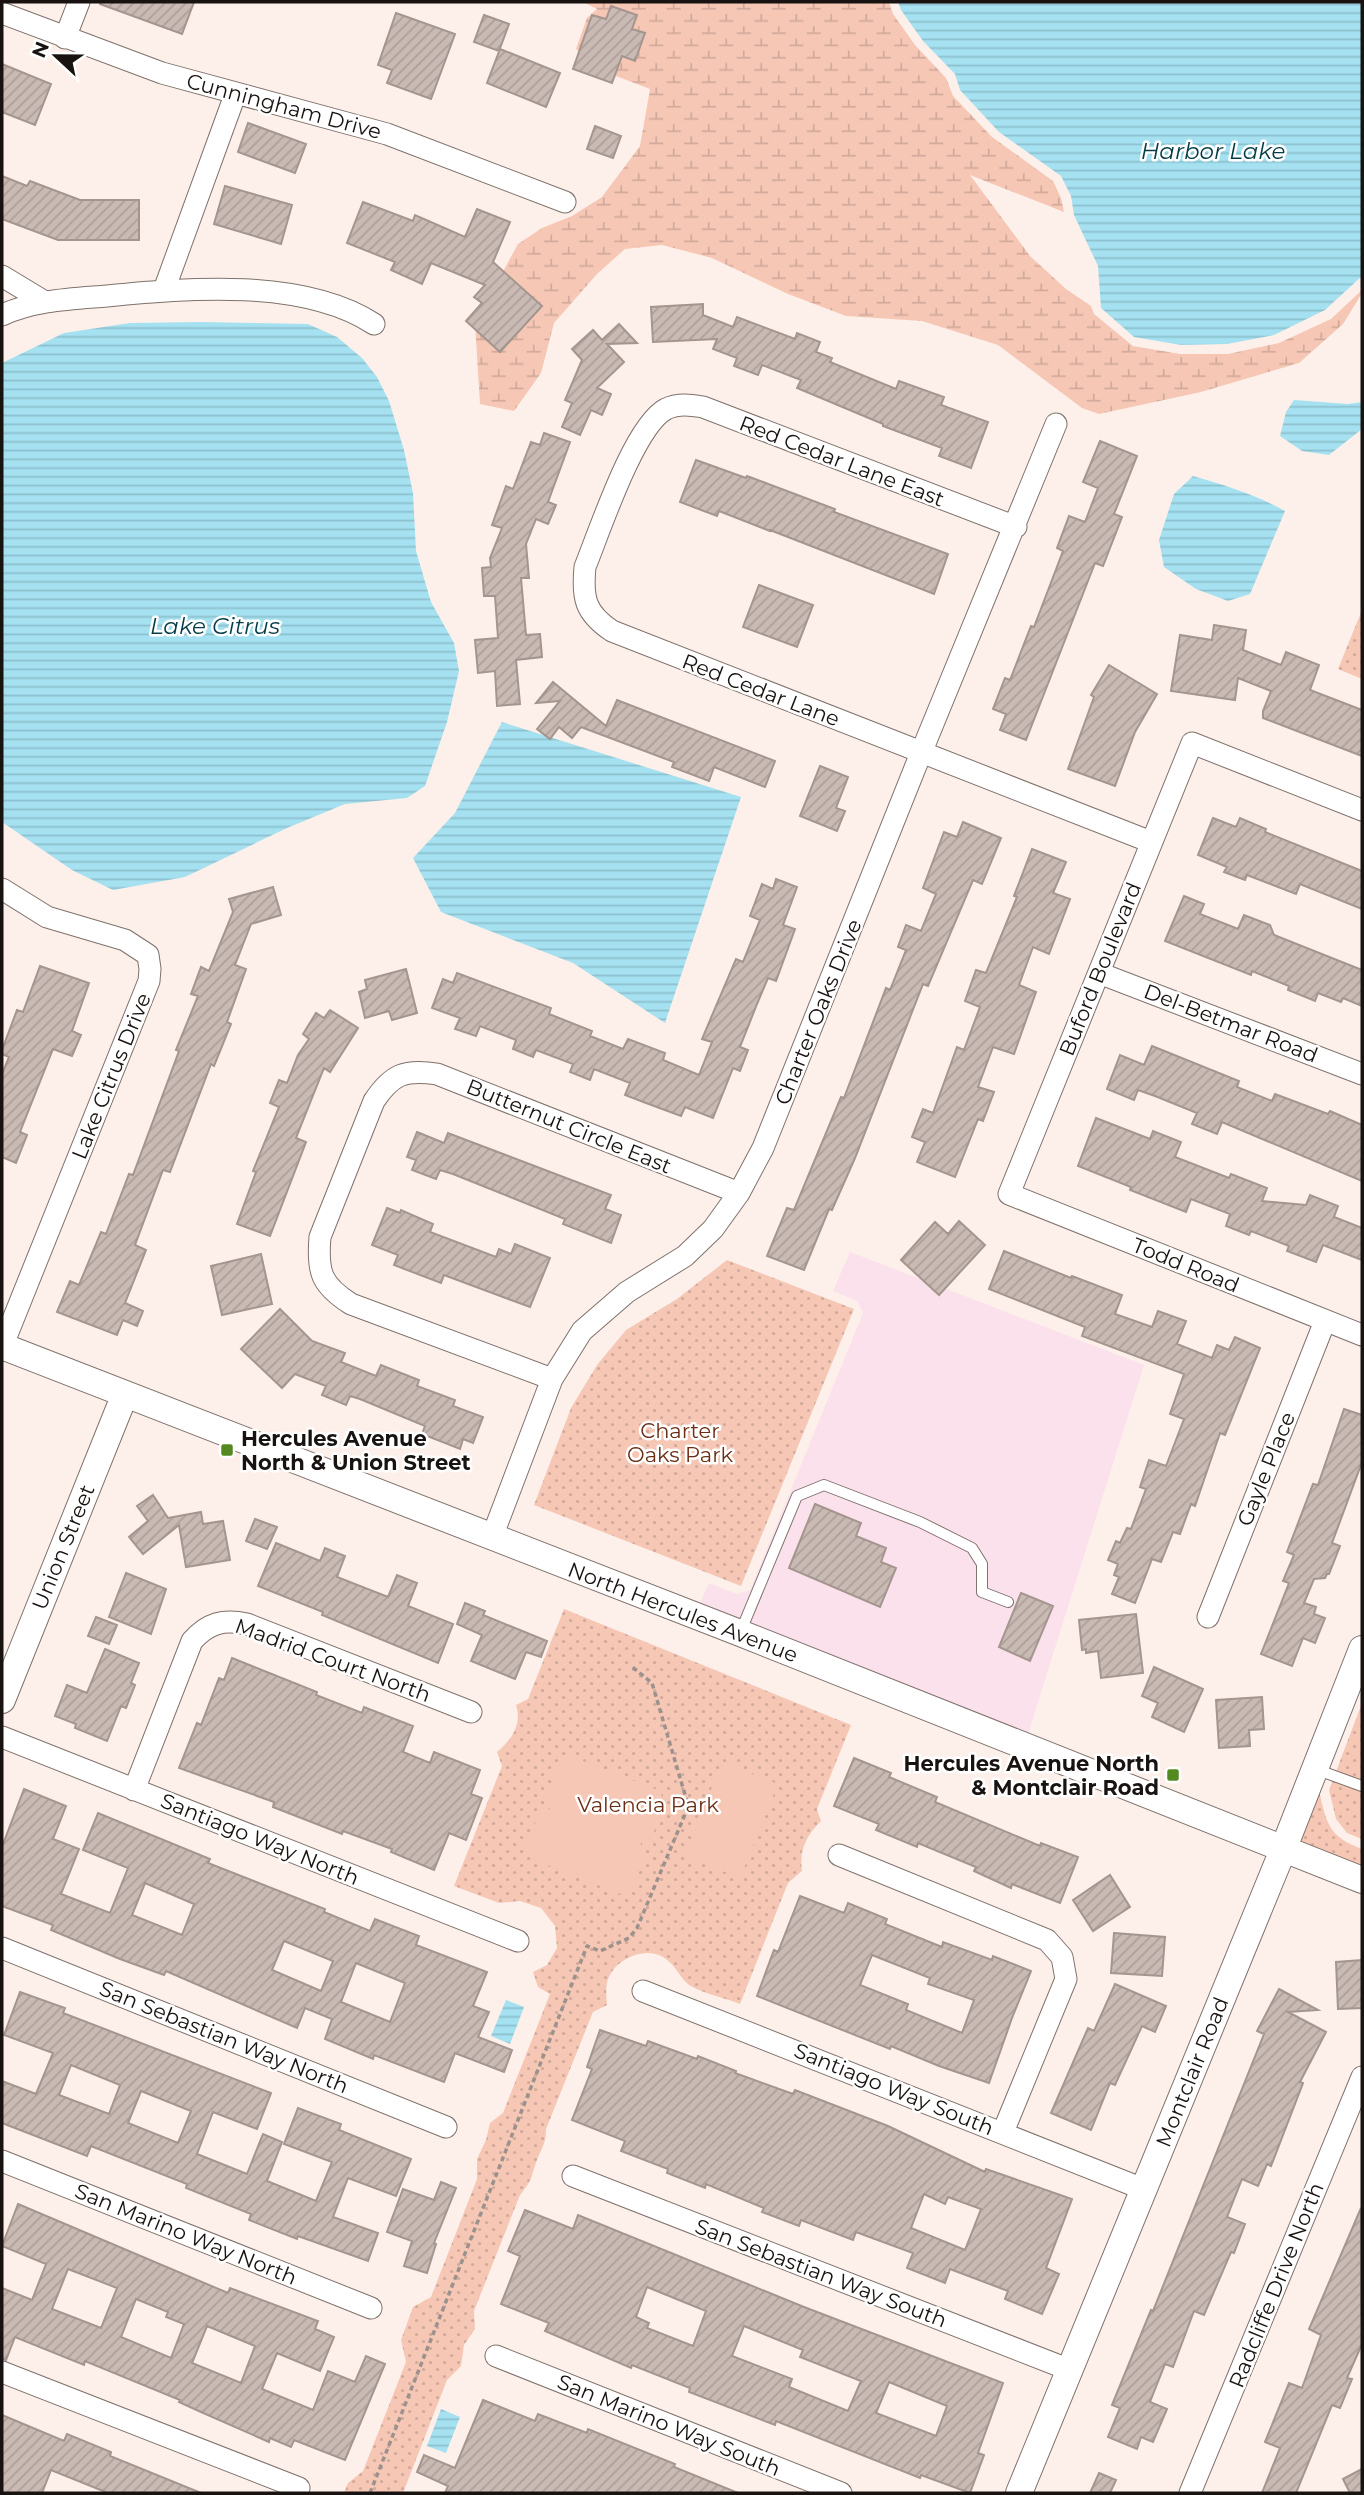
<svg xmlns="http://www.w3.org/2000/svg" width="1364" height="2495" font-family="Montserrat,sans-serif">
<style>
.commercial{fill:#fae1eb}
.wetland{fill:url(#wetland-marsh)}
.park{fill:url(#park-dots)}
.pitch{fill:#f6c7b5}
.water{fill:url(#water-rules)}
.building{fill:url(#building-hatch);stroke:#a4958f;stroke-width:2;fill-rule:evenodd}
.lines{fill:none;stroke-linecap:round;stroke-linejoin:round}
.service-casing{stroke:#7f716b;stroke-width:12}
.minor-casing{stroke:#7f716b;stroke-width:23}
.tertiary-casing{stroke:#7f716b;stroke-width:28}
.path{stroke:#9b928d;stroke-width:3.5;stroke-dasharray:5 3.5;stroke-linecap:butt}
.service{stroke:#fff;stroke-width:10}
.minor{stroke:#fff;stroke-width:21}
.tertiary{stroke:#fff;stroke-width:26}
.poi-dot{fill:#548922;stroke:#fff;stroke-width:2.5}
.labels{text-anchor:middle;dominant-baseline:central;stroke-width:5;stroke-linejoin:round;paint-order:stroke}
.street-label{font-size:21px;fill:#181311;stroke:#fff}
.park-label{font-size:21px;fill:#6b2e14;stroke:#fff}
.poi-label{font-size:21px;font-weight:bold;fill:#181311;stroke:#fff;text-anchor:start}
.water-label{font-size:23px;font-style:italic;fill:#043d47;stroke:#fff}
</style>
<defs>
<pattern id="wetland-marsh" width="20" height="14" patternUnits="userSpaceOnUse" patternTransform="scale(1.75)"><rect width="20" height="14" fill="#f6c7b5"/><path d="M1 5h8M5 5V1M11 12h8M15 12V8" fill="none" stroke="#d2aa9b"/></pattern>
<pattern id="park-dots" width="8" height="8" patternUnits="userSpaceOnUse" patternTransform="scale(1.75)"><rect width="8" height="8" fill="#f6c7b5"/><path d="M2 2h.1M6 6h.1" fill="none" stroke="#d2aa9b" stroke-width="1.8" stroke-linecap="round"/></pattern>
<pattern id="water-rules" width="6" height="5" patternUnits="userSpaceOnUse" patternTransform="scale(1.75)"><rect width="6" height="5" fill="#a5e1f0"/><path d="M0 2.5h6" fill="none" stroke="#8dc0cd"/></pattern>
<pattern id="building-hatch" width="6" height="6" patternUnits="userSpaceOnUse" patternTransform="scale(1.75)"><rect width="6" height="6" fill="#cabab4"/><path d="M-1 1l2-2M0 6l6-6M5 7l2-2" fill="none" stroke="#ad9f9a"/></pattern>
</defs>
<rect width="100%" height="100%" fill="#fdf0ea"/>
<path class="commercial" d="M850 1252 1144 1365 1027 1737 699 1606 709 1583 737 1594 750 1590 863 1313 857 1301 833 1291Z"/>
<path class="wetland" d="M583 2H889L893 14 915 45 946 78 953 96 992 137 1053 181 1061 198 1064 212 970 175 1030 256 1066 289 1091 306 1094 314 1133 346 1180 354H1228L1279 343 1331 319 1362 290V293L1343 324 1299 363 1201 392 1099 414 1082 408 998 345 922 321 846 316 788 294 712 258 662 245 625 249 597 274 554 323 541 373 514 411 480 404 475 323 518 244 542 228 572 216 602 197 640 146 650 89 603 71 576 49 587 18 597 9Z"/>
<path class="park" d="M1362 610V679L1338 669Z
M727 1260 854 1309 741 1586 534 1505 571 1408 597 1365 626 1330 677 1299Z
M564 1609 851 1725 817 1809 821 1821C806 1836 799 1850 802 1871L788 1883 740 2004C726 1998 701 1993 689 1985 680 1978 675 1964 663 1957 646 1947 621 1957 611 1973 605 1982 606 1994 607 2005L593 2012 546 2129C546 2144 542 2147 537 2160 530 2178 534 2178 520 2195L474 2311 475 2329 464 2345 461 2366 447 2380 403 2493H344L348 2483 363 2471 406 2362 401 2340 413 2307 431 2297 477 2179V2159L486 2140 490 2123 503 2113 550 1994 538 1987 533 1972 547 1965 557 1948 555 1926 541 1908 520 1901 499 1903 454 1886 502 1766 497 1752C512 1739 522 1725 516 1705L528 1699Z
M1362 1703V1839L1347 1833 1336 1819 1329 1790Z
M1319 1791C1327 1824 1328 1836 1362 1849V1869L1298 1844Z"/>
<path class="pitch" d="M573 1757 660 1791 665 1804 652 1837 640 1842 645 1855 632 1888 620 1894 532 1859 526 1847 539 1813 551 1808 546 1795 560 1762Z
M722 1762 778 1784 740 1878 685 1856Z"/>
<path class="water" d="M898 2H1362V276L1325 310 1274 335 1227 344 1181 345 1134 337 1101 308 1098 266 1074 215 1071 196 1061 176 999 132 960 90 955 74 923 41 901 10Z
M201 322 308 324 337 337 362 358 377 377 389 401 404 450 413 493 416 551 431 602 454 643 459 671 447 722 425 786 407 798 345 804 287 828 185 877 113 890 72 870 2 822V363L64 333 130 323Z
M1294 400 1348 404 1362 402V429L1329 455 1302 451 1280 436 1286 412Z
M1193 476C1225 485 1256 495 1285 511L1250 594 1228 601 1196 589 1164 567 1159 540 1174 494Z
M502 722 741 797 665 1023 573 963 441 912 413 858 455 813Z
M506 2000 524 2007 510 2044 491 2036Z
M441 2409 460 2417 446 2453 427 2446Z"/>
<path class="building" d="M100 2H194L182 34 100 4Z
M611 6 637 15 632 29 645 33 635 61 622 56 612 83 573 69 592 15 606 19Z
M396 13 455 34 431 99 387 83 392 70 378 65Z
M484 15 509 24 499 51 474 42Z
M500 49 560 73 546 107 487 83Z
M2 64 51 84 35 125 2 112Z
M248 123 306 144 295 173 238 152Z
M595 126 621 136 613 158 587 149Z
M2 176 27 186 30 181 80 200H139V240H58L2 219Z
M225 186 292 205 281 244 214 224Z
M363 202 413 221 415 215 465 237 477 209 510 222 493 262 542 306 500 352 466 321 482 303 474 297 485 285 431 263 422 284 391 270 395 262 347 243Z
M703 304V315L733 327 737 317 795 339 797 333 820 342 816 352 832 358 830 362 896 389 899 381 944 397 941 405 988 422 971 468 939 456 942 448 883 426V424L797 388 801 380 762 365 758 375 734 366 737 358 713 349 717 339 653 342 651 307Z
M619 324 637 343 607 344 624 362 597 388 611 394 602 415 591 410 580 435 562 427 572 403 565 400 582 360 572 349 593 330 602 340Z
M544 433 570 442 548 502 556 505 548 524 536 519 526 544 529 578H521L526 635 540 634 542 657 516 660 520 704 497 706 495 671 478 673 475 640 498 638 495 596H484L482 568 491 567 490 558 502 528 492 525 506 486 513 489 531 442 540 445Z
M1100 441 1137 456 1114 514 1122 517 1103 566 1095 563 1026 740 1000 730 1006 714 993 709 1005 678 1010 680 1031 626 1034 627 1063 551 1057 548 1069 516 1085 522 1098 488 1083 482Z
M696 460 746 478 747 476 835 509 834 512 948 554 934 594 770 530V531L719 511 717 516 680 502Z
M759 585 813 605 797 647 743 627Z
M1214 625 1246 630 1243 650 1281 665 1286 652 1319 665 1310 690 1362 710V756L1263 718V711L1271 691 1238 678 1235 700 1171 691 1180 635 1212 640Z
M1109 665 1157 694 1135 732 1115 786 1068 769 1094 697 1091 695Z
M553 682 606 726 617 700 775 761 765 787 714 767 709 781 672 767 674 762 581 727 572 738 559 727 550 739 537 729 560 701 536 703Z
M820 766 848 777 836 808 845 811 837 831 800 816Z
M1213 818 1236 827 1240 818 1266 829 1265 832 1362 871V909L1300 884 1296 894 1247 875 1245 880 1224 872 1227 867 1198 855Z
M963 822 1001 838 982 884 973 880 928 986 923 984 855 1158 832 1210 829 1209 804 1270 767 1256 787 1208 794 1210 841 1097 844 1098 886 988 890 990 906 950 898 947 906 925 921 931 936 894 923 888 944 832 957 837Z
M1032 849 1066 862 1053 893 1070 899 1049 954 1033 947 1019 985 1036 992 1014 1054 993 1047 978 1087 994 1092 983 1121 978 1119 955 1177 917 1162 925 1142 912 1137 923 1109 933 1113 957 1047 964 1050 980 1007 965 1001 976 970 986 973 1017 897 1014 896Z
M776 879 797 887 783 925 795 929 776 981 768 978 757 1004 740 1047 748 1050 740 1071 733 1068 713 1118 685 1107 681 1116 646 1103 625 1095 630 1083 594 1069 590 1080 570 1072 573 1064 536 1050 533 1057 513 1049 516 1040 480 1026 476 1036 455 1029 460 1018 432 1008 443 979 453 983 457 973 551 1008 549 1014 592 1031 590 1036 623 1049 628 1039 665 1053 663 1060 699 1075 712 1042 702 1039 736 959 743 962 760 920 750 916 762 884 773 889Z
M273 887 281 915 251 924 235 965 246 969 227 1022 231 1024 214 1066 211 1064 170 1172 163 1170 135 1245 146 1250 125 1303 143 1311 137 1326 123 1320 117 1335 57 1312 70 1281 79 1285 101 1232 106 1234 129 1174 133 1175 179 1051 176 1050 198 996 191 994 201 967 209 971 233 912 229 899Z
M1184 896 1204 904 1200 914 1238 929 1244 915 1270 925 1274 935 1362 970V1006L1343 998 1341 1002 1318 993 1315 1001 1288 990 1289 986 1252 971 1251 975 1165 941Z
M40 966 89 983 72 1031 81 1035 72 1056 53 1049 20 1132 27 1135 16 1163 2 1157V1074L9 1057 2 1054V1050L17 1010 23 1012Z
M406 969 417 1013 392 1020 389 1011 365 1018 359 992 367 989 365 980Z
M330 1010 358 1028 330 1072 324 1068 296 1138 306 1142 270 1236 237 1224 256 1172 253 1171 279 1107 270 1103 279 1080 287 1083 298 1055 309 1039 303 1034 316 1013 324 1018Z
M1152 1046 1239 1081 1237 1087 1272 1101 1275 1094 1328 1114 1330 1111 1362 1125V1181L1222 1122 1217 1134 1192 1124 1197 1113 1155 1096 1138 1090 1134 1100 1107 1089 1120 1055 1144 1065Z
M1096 1118 1150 1139 1153 1131 1181 1142 1175 1157 1229 1178 1231 1174 1267 1188 1262 1201 1306 1205 1310 1195 1338 1206 1334 1217 1362 1228V1260L1323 1245 1316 1262 1287 1251 1289 1246 1251 1231 1249 1235 1226 1226 1230 1214 1191 1199 1186 1212 1130 1190 1131 1187 1078 1166Z
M417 1132 444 1143 448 1133 611 1195 605 1209 621 1215 611 1243 563 1224 565 1219 453 1174 440 1170 436 1179 412 1170 416 1160 407 1157Z
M387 1208 400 1213 401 1210 433 1224 430 1232 496 1257 499 1249 511 1254 515 1244 550 1258 530 1307 444 1275 441 1283 394 1265 398 1255 372 1245Z
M959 1221 985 1245 939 1295 901 1260 935 1222 948 1234Z
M1004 1251 1071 1278 1072 1276 1122 1295 1115 1314 1152 1327 1158 1311 1186 1321 1177 1344 1212 1358 1217 1345 1229 1350 1235 1337 1260 1348 1225 1435 1220 1433 1195 1506 1191 1504 1180 1534 1173 1532 1161 1562 1152 1559 1135 1603 1112 1594 1119 1577 1114 1575 1118 1564 1108 1560 1116 1541 1120 1543 1127 1528 1131 1529 1146 1489 1140 1487 1149 1460 1166 1466 1184 1419 1170 1414 1184 1374 1082 1336 1085 1327 989 1289Z
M261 1254 272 1304 222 1315 211 1266Z
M280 1309 312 1341 345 1353 341 1362 376 1376 381 1365 419 1380 417 1386 455 1400 453 1406 483 1417 473 1443 463 1439 460 1449 422 1434 425 1426 360 1399 350 1396 346 1405 322 1395 326 1386 295 1374 282 1388 241 1349Z
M1344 1409 1362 1415V1462L1332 1543 1340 1546 1329 1574H1327L1325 1578 1314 1579 1304 1603 1316 1607 1314 1614 1325 1618 1315 1643 1303 1638 1292 1666 1261 1654 1289 1583 1283 1581 1294 1555 1287 1552 1313 1484 1318 1485Z
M153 1495 168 1518 201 1512 203 1524 223 1521 230 1560 186 1567 179 1525 143 1554 129 1537 148 1521 137 1506Z
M815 1504 861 1523 856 1536 886 1548 881 1562 896 1568 880 1607 789 1568Z
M255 1519 277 1527 267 1549 246 1541Z
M276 1543 320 1561 325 1548 345 1556 337 1577 388 1597 397 1575 417 1583 408 1606 453 1624 438 1663 322 1615 323 1612 258 1586Z
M126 1573 166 1589 151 1634 109 1617Z
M1021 1593 1053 1606 1030 1661 999 1647Z
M465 1603 485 1611 483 1615 547 1641 541 1657 526 1652 515 1679 471 1661 482 1635 457 1624Z
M1136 1614 1143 1673 1101 1678 1098 1651 1086 1653V1649L1082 1650 1079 1620Z
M96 1617 117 1625 109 1644 88 1636Z
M105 1649 139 1663 131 1683 135 1685 126 1708 121 1706 107 1741 75 1728 76 1724 55 1716 67 1685 87 1693Z
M232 1658 317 1692 316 1695 362 1713 364 1707 413 1726 403 1752 430 1763 434 1752 480 1770 471 1794 482 1798 466 1840 449 1833 434 1870 391 1852 392 1849 343 1831 342 1834 273 1807 274 1802 179 1768 197 1723 201 1725 219 1678 224 1680Z
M1154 1667 1203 1689 1184 1732 1152 1717 1158 1703 1142 1696Z
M1262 1697 1264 1729 1249 1730 1250 1746 1219 1748 1216 1700Z
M854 1758 891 1773 889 1777 937 1797 935 1802 1040 1846 1041 1843 1078 1857 1060 1903 1012 1884 1011 1888 974 1871 976 1867 918 1843 917 1847 876 1830 879 1824 834 1806Z
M24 1789 66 1806 53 1839 79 1849 61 1894 110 1913 128 1868 83 1850 98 1813 210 1859 208 1863 325 1909 324 1912 370 1931 375 1919 419 1936 416 1945 487 1972 473 2006 489 2012 478 2037 512 2050 504 2072 455 2053 444 2082 374 2055 373 2059 325 2039 332 2019 305 2008 297 2028 166 1971 164 1975 120 1959 51 1930 53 1925 2 1906V1847ZM145 1883 194 1904 182 1935 132 1915ZM284 1941 333 1961 321 1991 272 1970ZM356 1963 405 1983 390 2022 341 2002Z
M1110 1875 1130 1907 1093 1931 1073 1900Z
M800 1896 844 1913 848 1903 887 1919 885 1924 942 1947 943 1942 992 1960 993 1956 1031 1971 1012 2018 989 2083 939 2066 891 2046 890 2049 757 1996 774 1950 778 1952ZM872 1955 930 1978 928 1984 974 2000 962 2033 906 2010 908 2004 860 1985Z
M1114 1933 1165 1937 1162 1976 1111 1973Z
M1362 1960V2008L1338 2009 1336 1962Z
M1115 1984 1166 2006 1155 2032 1142 2026 1115 2085 1110 2083 1091 2130 1051 2113 1088 2028 1094 2031Z
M1279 1989 1318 2010 1288 2012 1326 2032 1300 2082 1303 2083 1271 2166 1267 2164 1258 2186 1242 2179 1227 2217 1245 2224 1234 2253 1231 2252 1204 2315 1194 2311 1173 2367 1165 2364 1150 2402 1167 2409 1153 2442 1141 2437 1137 2449 1108 2437 1120 2408 1112 2405 1151 2310 1153 2311 1264 2034 1257 2031Z
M20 1992 65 2008 63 2013 271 2093 257 2129 213 2112 197 2154 247 2174 263 2134 282 2142 267 2181 316 2201 332 2162 284 2144 298 2108 341 2124 339 2130 411 2159 396 2196 348 2178 333 2217 378 2233 368 2261 298 2236 297 2239 249 2220 251 2214 186 2188 187 2184 91 2146 87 2156 2 2123V2081L36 2094 53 2053 4 2035ZM71 2065 120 2085 109 2114 59 2095ZM141 2091 191 2111 178 2143 128 2123Z
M600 2030 646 2046 648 2041 697 2059 698 2056 736 2071 735 2073 793 2094 795 2090 888 2126 985 2172 986 2169 1072 2199 1046 2268 1059 2274 1042 2314 1005 2299 1008 2291 950 2269 945 2283 907 2268 913 2253 856 2232 853 2240 801 2220 799 2226 762 2212 764 2208 706 2184 705 2188 667 2173 668 2169 621 2151 625 2141 572 2120 592 2069 587 2067ZM924 2194 945 2204 948 2197 981 2209 965 2250 911 2228Z
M441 2182 456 2188 434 2243 436 2244 427 2273 404 2266 412 2241 387 2232 403 2189 434 2200Z
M18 2204 228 2293 230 2288 318 2321 315 2329 334 2337 320 2371 277 2353 262 2389 313 2410 328 2371 355 2382 366 2356 385 2364 345 2460 294 2440 291 2447 270 2438 269 2442 201 2412 179 2402 180 2400 85 2361 84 2365 15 2337 6 2360 2 2359V2288L32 2300 46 2264 2 2246ZM68 2269 117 2288 101 2328 52 2309ZM136 2299 168 2312 166 2317 184 2324 171 2358 121 2337ZM207 2326 255 2346 241 2383 192 2363Z
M1361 2208 1362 2344 1347 2378 1352 2379 1340 2408 1332 2405 1296 2493H1262L1280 2448 1265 2442 1289 2383 1302 2388 1321 2335 1309 2329Z
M525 2210 573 2229 578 2215 804 2307 1003 2383 978 2453 984 2455 970 2493 921 2475 920 2478 776 2421 775 2425 689 2392 690 2388 632 2365 631 2368 545 2331 549 2323 501 2304 520 2256 508 2251ZM647 2287 706 2311 693 2346 647 2328 649 2323 636 2317ZM744 2326 803 2350 800 2357 861 2381 848 2411 789 2387 792 2379 732 2356ZM889 2382 947 2406 936 2436 876 2413Z
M483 2400 535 2421 538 2414 587 2433 588 2429 675 2464 674 2467 738 2493H445L448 2486 417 2472 424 2455 455 2468Z
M2 2415 64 2441 67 2434 111 2452 110 2456 201 2493H108L51 2470 42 2493H2Z
M1362 2469V2493H1350L1343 2479Z
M1099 2473 1116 2480 1110 2493H1090Z"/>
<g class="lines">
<defs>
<path id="service" d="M740 1633 797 1496 824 1485 920 1522 972 1548 982 1564V1592L1008 1602
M1315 1769 1362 1786"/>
<path id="minor" d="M2 13 162 73 387 134 565 202
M65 38 79 2
M2 276 45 302
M164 290 235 95
M2 315C35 300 71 299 107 296 188 288 303 278 374 324
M1016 527 703 407C691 405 678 403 666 409 634 426 600 530 585 567 582 598 585 613 612 631L1151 842
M1362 810 1192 743 1009 1194 1362 1335
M2 889 47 917 125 940 148 955 150 969 149 981 2 1347
M1099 973 1362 1074
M552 1379 351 1304C321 1285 317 1272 320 1237L374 1101C392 1074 405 1069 437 1074L739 1193
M492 1537 552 1379 582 1331 627 1292 685 1256 713 1229 739 1193 763 1148 921 753 1056 424
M1208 1617 1325 1321
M2 1737 518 1941
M134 1790 192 1641C208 1623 223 1619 247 1624L471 1712
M839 1855 1047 1940 1062 1957 1066 1979 1003 2132
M2 1948 446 2127
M643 1991 1143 2189
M2 2161 371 2308
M573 2176 1070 2370
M496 2356 841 2493
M2 2372 299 2488
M1190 2493 1362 2077"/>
<path id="tertiary" d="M2 1346 740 1633 1362 1880
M2 1700 125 1394
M1019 2493 1283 1850 1362 1649"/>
</defs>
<use href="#service" class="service-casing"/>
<use href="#minor" class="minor-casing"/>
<use href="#tertiary" class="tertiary-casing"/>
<path class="path" d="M370 2493 587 1946 600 1951 629 1938 637 1928 686 1812V1798L652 1683 631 1666"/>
<use href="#service" class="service"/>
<use href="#minor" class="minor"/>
<use href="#tertiary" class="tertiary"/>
</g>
<g class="poi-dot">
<rect x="220" y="1443" width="14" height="14" rx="3.5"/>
<rect x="1166" y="1768" width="14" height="14" rx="3.5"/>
</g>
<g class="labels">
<g class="street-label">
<text transform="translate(284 106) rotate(15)">Cunningham Drive</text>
<text transform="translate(842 461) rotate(21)">Red Cedar Lane East</text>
<text transform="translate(761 690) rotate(21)">Red Cedar Lane</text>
<text transform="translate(1100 969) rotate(-68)">Buford Boulevard</text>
<text transform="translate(818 1012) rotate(-68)">Charter Oaks Drive</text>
<text transform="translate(1231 1023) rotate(21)">Del-Betmar Road</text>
<text transform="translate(111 1076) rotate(-68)">Lake Citrus Drive</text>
<text transform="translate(569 1126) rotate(22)">Butternut Circle East</text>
<text transform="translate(1186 1265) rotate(22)">Todd Road</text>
<text transform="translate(1266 1469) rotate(-68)">Gayle Place</text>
<text transform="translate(63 1547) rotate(-68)">Union Street</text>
<text transform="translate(683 1612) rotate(21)">North Hercules Avenue</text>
<text transform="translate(333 1660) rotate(20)">Madrid Court North</text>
<text transform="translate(260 1839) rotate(22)">Santiago Way North</text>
<text transform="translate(224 2037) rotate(22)">San Sebastian Way North</text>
<text transform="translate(1192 2072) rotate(-68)">Montclair Road</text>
<text transform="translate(894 2089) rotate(22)">Santiago Way South</text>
<text transform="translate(186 2234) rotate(22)">San Marino Way North</text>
<text transform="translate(821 2273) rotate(21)">San Sebastian Way South</text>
<text transform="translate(1276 2285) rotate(-68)">Radcliffe Drive North</text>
<text transform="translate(669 2425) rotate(22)">San Marino Way South</text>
</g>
<g class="park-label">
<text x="680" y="1430">Charter<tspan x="680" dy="24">Oaks Park</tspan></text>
<text x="648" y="1804">Valencia Park</text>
</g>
<g class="poi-label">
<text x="241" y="1438">Hercules Avenue<tspan x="241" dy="24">North &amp; Union Street</tspan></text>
<text x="1159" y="1763" text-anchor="end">Hercules Avenue North<tspan x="1159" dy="24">&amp; Montclair Road</tspan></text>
</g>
<g class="water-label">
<text x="1213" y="151">Harbor Lake</text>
<text x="215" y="626">Lake Citrus</text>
</g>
</g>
<rect width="1364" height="2495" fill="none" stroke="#181311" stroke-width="7"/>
<g transform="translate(56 56) rotate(292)" stroke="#ffffff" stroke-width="5" paint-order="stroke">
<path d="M0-5L12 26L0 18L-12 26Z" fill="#181311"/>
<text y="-10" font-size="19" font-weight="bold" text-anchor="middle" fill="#181311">N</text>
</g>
</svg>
